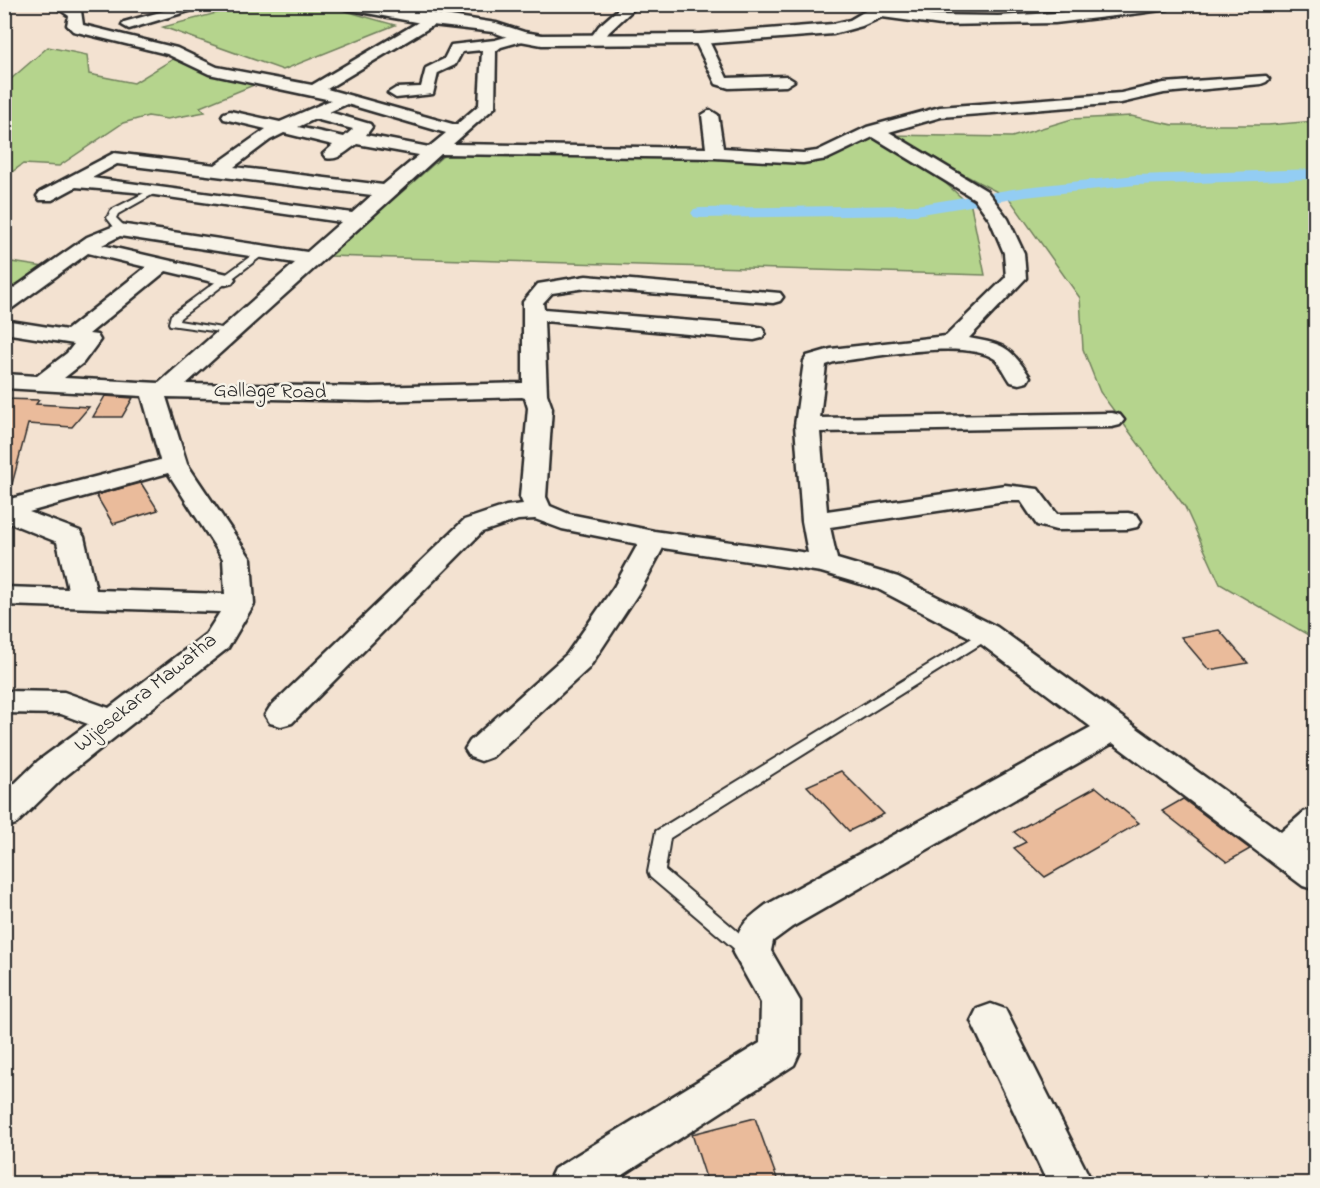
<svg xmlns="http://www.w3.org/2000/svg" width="1320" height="1188" font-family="'Indie Flower',sans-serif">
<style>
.green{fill:#b5d48d;stroke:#70805c;stroke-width:1.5}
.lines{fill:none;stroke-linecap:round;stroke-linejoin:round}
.canal{fill:#93cdf3;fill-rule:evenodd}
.building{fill:#eabb9b;stroke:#2b2b2b;stroke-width:1.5}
.service-casing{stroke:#2b2b2b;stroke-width:4}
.minor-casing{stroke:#2b2b2b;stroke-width:5}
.tertiary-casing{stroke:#2b2b2b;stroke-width:5}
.service{fill:#f7f3e8;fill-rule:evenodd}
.minor{fill:#f7f3e8;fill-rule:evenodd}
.tertiary{fill:#f7f3e8;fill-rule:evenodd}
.labels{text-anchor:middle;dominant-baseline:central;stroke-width:5;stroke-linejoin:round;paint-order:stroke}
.street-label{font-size:21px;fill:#2b2b2b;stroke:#f7f3e8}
</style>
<rect width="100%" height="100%" fill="#f3e2d1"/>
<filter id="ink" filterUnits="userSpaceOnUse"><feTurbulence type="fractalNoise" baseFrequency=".0167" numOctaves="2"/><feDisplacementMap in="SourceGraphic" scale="12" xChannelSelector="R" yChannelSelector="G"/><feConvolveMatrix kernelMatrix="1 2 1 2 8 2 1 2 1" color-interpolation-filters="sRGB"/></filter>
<g filter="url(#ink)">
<path class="green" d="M247 5H324L395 25 283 70 163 27Z
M48 47 87 55 89 74 134 83 173 59 225 79 256 84 200 107 205 112 167 119 148 116 123 123 59 166 23 164 5 177 4 85Z
M1131 116 1173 125H1268L1315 121V639L1220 584 1185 507 1100 392 1083 349 1080 298 1009 198 888 135 1012 137 1072 119Z
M873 136 934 173 971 206 985 275 329 256 451 149 796 159Z
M5 261 44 267 5 295Z"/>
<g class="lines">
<path class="canal" d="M1316 169V179L1136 185 1025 197 916 215 700 218 694 217 691 213 694 209 700 208 916 205 1025 187 1136 175Z"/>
</g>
<path class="building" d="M105 396 133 398 122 417H93Z
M4 399 39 400 36 404 89 407 72 427 28 424 11 488 4 487Z
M141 483 158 510 113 524 96 495Z
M1219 630 1248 663 1209 670 1181 637Z
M841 771 884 814 849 831 807 786Z
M1096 787 1139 823 1045 877 1014 848 1026 842 1014 832Z
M1183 799 1250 849 1227 862 1162 811Z
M755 1118 779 1184H708L692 1134Z"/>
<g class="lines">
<defs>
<path id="service" d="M152 189 159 191 118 214 116 218 124 226V230L116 232 114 227 107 218 111 210Z
M259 250 267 252 180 318 179 321 234 330V334L170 325 169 323 171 315Z
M987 629 994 634 992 637 670 838 665 870 756 947 759 952 756 957 750 959 744 957 650 877 648 872 656 831Z"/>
<path id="minor" d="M52 4H69L81 11 83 25 177 48 217 67 312 85 427 17H437L439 20 437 23 327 89 456 125 479 105 482 50 462 52 455 65 438 73 433 94 396 98 388 93 396 88 421 87 426 68 444 59 451 45 495 40 521 33 526 34 528 37 526 40 501 47 496 51 495 107 453 144 706 148 702 115 710 110 718 115 723 148 803 153 817 151 867 127 940 107 1121 93 1164 83 1266 76 1269 79 1266 82 1261 84 1164 93 1121 103 941 117 889 132 987 191 1008 219 1024 253 1026 278 969 338C1006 345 1009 346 1030 377L1027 382 1019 384 1011 382C1006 375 1001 364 995 359 963 338 872 358 834 362L826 365 820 418 1112 413 1120 415 1124 420 1120 425 1112 427 820 432 827 511 1005 485 1038 489 1057 514 1128 513 1137 515 1141 521 1137 527 1128 529 1056 530 1037 525 1021 501H1005L830 527 837 559 898 577 997 627 1281 832 1304 812 1316 808V842L1306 850 1316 857V890L1303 886 1113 743 792 927 773 941 771 951 800 1001V1052L794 1065 609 1184H547L554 1169 760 1043 761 1003 733 953C739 925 744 922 766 905L1091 727 977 641 878 589 821 572 663 548 641 589 589 668 492 757 481 761 470 757 465 749 470 741 567 654 614 587 638 544 562 529 535 519 518 520 482 532 292 723 281 726 270 723 265 715 270 707 464 520 506 506 523 504 520 497 528 408 525 398 522 397 370 401 166 397 187 464 251 559 254 604 228 648 62 779 16 824 4 828V794L38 761 88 724 61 714 4 713V691L64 692 109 708 206 634 220 612 4 605V587L68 589 57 542 5 521 4 508 10 499 160 460 142 396 4 388V374L37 376 67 353 74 344 4 333V320L67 330 146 267 88 253 11 309 4 311V295L87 237 119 224 307 252 341 222 134 192 76 187 52 200H40L37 196 40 192 114 153 215 165 266 129 224 119 222 116 224 113 230 111 280 122 331 100 209 74 167 54 73 31 67 25 69 16ZM347 104 446 133 429 147 366 135 372 127 370 124 329 112ZM315 119 353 129 344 137 298 127ZM284 133 333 145 323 154 326 158C338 161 347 151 357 144L419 155 383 185 234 167 270 140ZM873 137 975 199 990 220 1004 253 1006 277 946 336 831 349 807 356 804 361 795 425 802 521 808 553 654 531 569 514 550 506 546 497 552 408 547 394 544 321 754 340 762 338 765 333 762 328 754 326 544 309 543 303 552 293 586 288 773 303 780 301 783 297 780 293 586 276 538 284 523 302V383L370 387 186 384 441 154 715 158 803 163 827 159ZM117 164 372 195 352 213 92 178ZM120 236 295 263 159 383 64 378 83 363 100 340 97 335 89 334 166 271 225 285 232 283 235 279 232 275 102 245ZM168 473 223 559 225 594 96 590 84 537 80 531 29 512Z
M189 4H212L129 29 122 25 124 22Z
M624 4H639L609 32 601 43H591L589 40 599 26Z
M701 35 708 39 727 78 786 76 794 81 786 86 729 88 716 84 694 39Z
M991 1004 1005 1009 1093 1184H1048L971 1021 977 1009Z"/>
<path id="tertiary" d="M338 4H373L496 23 524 32 542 35 701 34 833 24 850 20 867 10 882 7 934 15 998 16 1055 13 1135 4H1175L1168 9 1140 13 1055 23 941 25 882 17 862 26 833 34 701 44 542 45 515 40 493 32 432 25 345 9Z"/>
</defs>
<use href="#service" class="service-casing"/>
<use href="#minor" class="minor-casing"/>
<use href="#tertiary" class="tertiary-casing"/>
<use href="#service" class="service"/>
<use href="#minor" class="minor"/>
<use href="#tertiary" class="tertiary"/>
</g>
</g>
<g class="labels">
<g class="street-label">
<text transform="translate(270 392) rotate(1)">Gallage Road</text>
<text transform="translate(146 693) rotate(-39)">Wijesekara Mawatha</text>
</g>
</g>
<rect width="1320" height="1188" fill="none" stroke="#f7f3e8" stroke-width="24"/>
<rect x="12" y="12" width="1296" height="1164" fill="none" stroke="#2b2b2b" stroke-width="2" filter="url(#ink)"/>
</svg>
